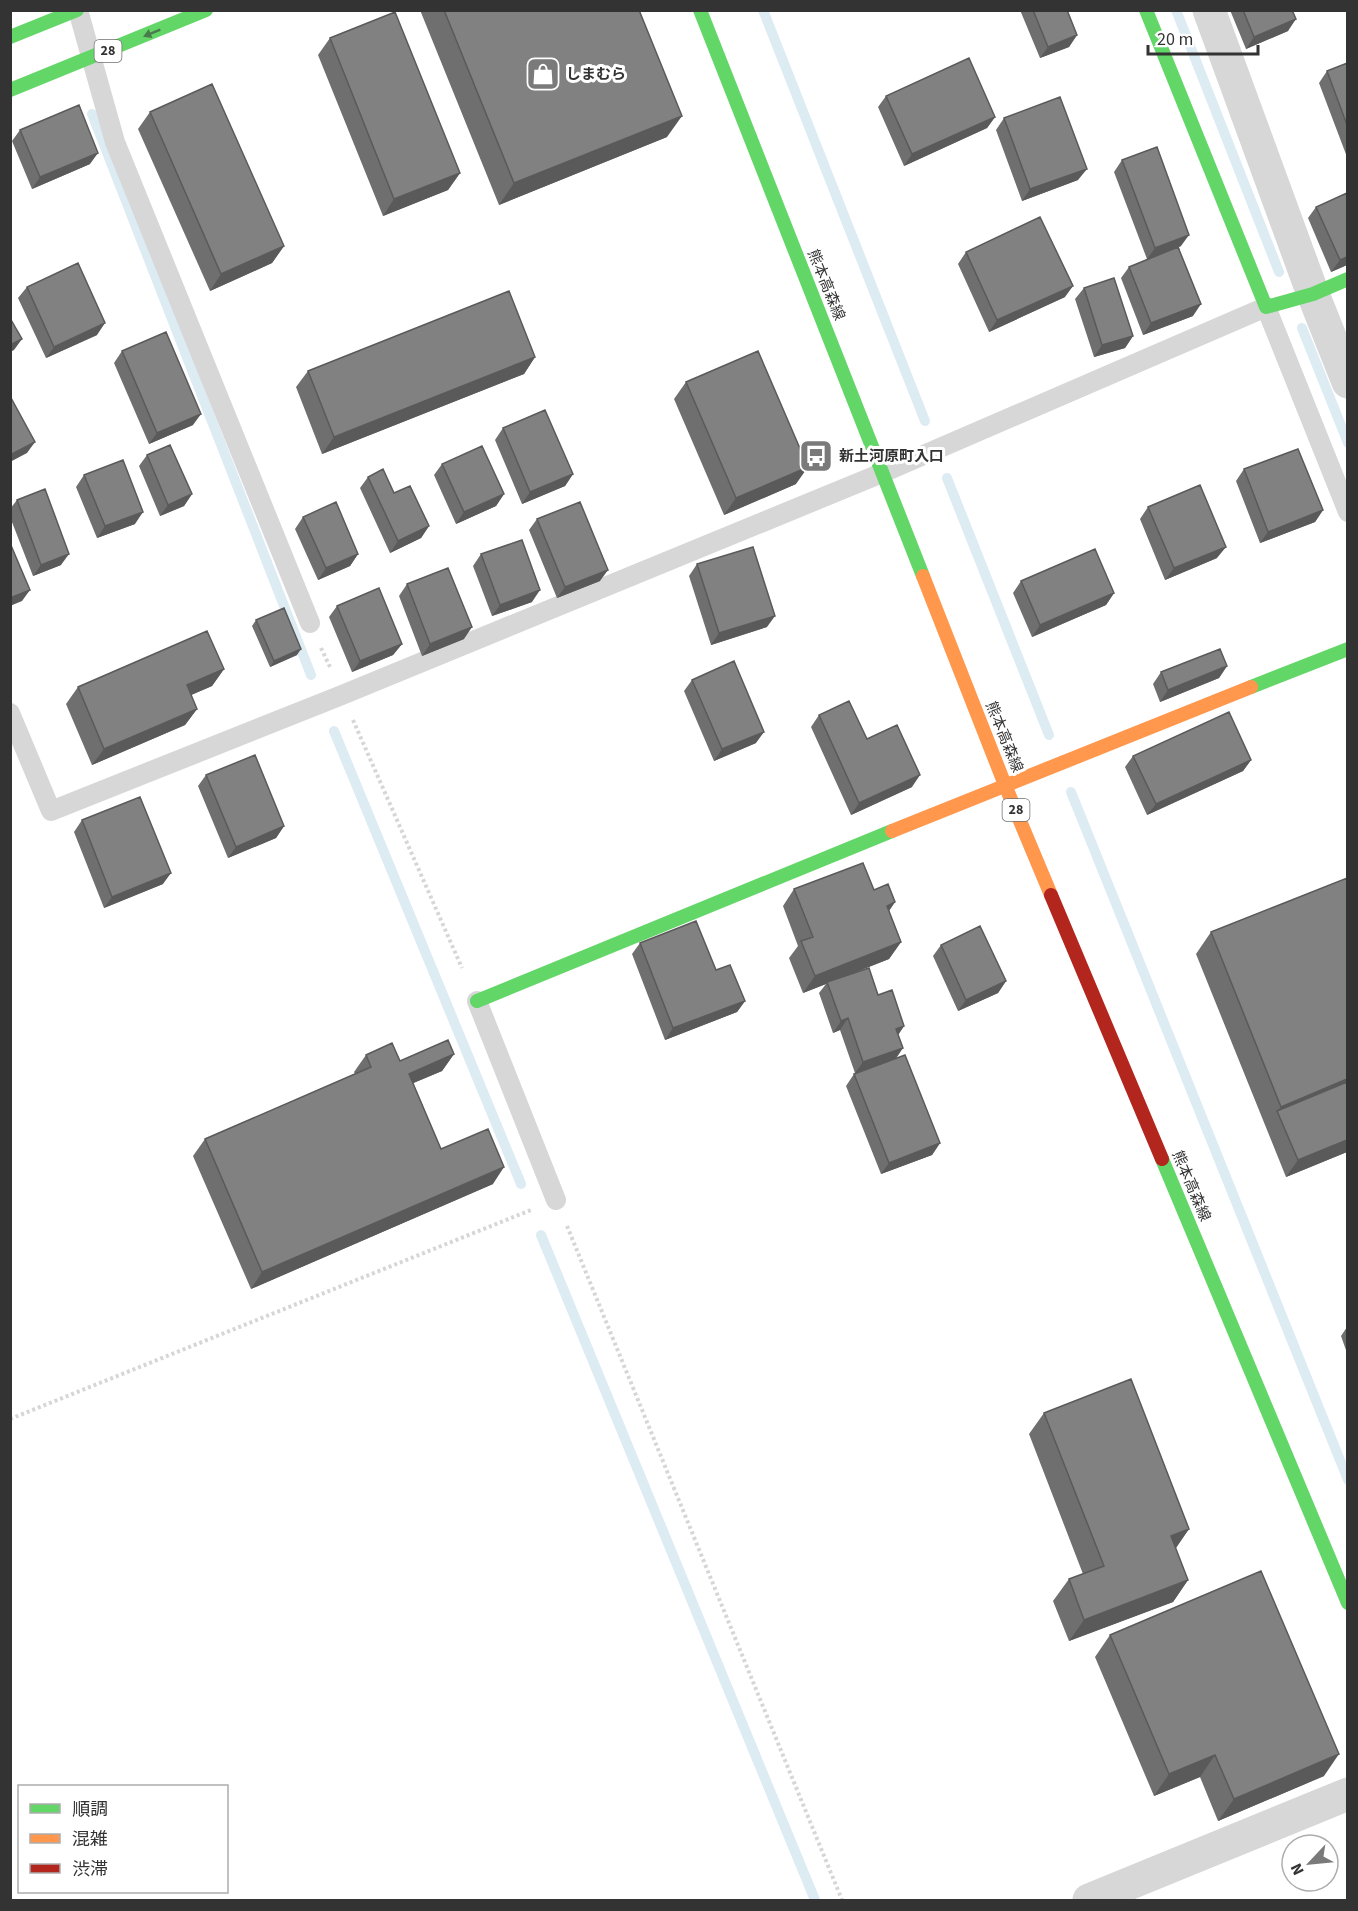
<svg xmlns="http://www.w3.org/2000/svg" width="1358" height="1911" font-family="'Source Sans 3','Noto Sans JP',sans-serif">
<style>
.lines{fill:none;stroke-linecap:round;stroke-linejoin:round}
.stream{stroke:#ddebf3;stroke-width:10}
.path{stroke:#d6d6d6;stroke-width:4;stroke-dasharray:3 3;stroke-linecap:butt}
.lane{stroke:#d7d7d7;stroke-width:20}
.street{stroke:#d7d7d7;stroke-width:33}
.fast{stroke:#63d668;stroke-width:14}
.slow{stroke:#ff974d;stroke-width:14}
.jam{stroke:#b3261e;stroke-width:14}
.wall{fill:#6f6f6f}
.shaded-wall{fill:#5a5a5a}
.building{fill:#818181;stroke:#5a5a5a;stroke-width:1.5}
.oneway{fill:#497c4b}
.labels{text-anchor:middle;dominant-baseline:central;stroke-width:6;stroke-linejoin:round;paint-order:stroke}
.shield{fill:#fff;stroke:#707070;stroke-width:1.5}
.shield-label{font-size:14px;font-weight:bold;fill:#333}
.poi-label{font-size:15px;font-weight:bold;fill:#333;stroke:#fff;text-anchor:start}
.street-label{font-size:15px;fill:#333;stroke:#fff}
</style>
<rect width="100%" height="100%" fill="#fff"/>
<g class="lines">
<path class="stream" d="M763 10 925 421
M1176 10 1279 272
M92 114 311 675
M1302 328 1348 443
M947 478 1049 735
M334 731 521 1184
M1071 792 1348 1480
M541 1235 815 1900"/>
<path class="path" d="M321 648 331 669
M353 720 462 968
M567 1226 842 1900
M10 1419 531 1210"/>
<path class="lane" d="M78 10 115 142 310 623
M10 713 51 811 342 695 882 473 1266 307 1348 512
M477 1001 556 1200"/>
<path class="street" d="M1209 10 1313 294 1348 382
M1089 1900 1348 1794"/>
<path class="fast" d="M700 10 923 576
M1146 10 1266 307 1313 294 1348 279
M10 37 77 10
M10 90 206 10
M1251 687 1348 649
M477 1001 892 831
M1162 1159 1348 1603"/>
<path class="slow" d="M923 576 1005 785 1051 895
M892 831 1251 687"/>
<path class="jam" d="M1051 895 1162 1159"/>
</g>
<path class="wall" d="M420 10H639L667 137 499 205Z
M1020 10H1067L1077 35 1069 47 1040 58Z
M1230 10H1292L1288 31 1246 49Z
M330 38 460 173 448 190 383 216 318 55Z
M1347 63V157L1319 83 1327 71Z
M886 96 995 117 987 128 904 166 878 107Z
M150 112 284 246 272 263 210 291 138 129Z
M1004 118 1078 180 1022 201 996 130Z
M20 130 90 164 32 189 12 141Z
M1122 160 1181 246 1179 247 1193 316 1143 335 1121 278 1129 267 1147 259 1114 172Z
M1347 193V265L1331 272 1308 218 1316 207Z
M966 252 1065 297 989 332 958 264Z
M27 287 97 335 46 358 18 298Z
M1084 288 1133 336 1125 348 1094 357 1075 299Z
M122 351 193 425 149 444 114 363Z
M535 357 524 374 322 454 296 387 308 371Z
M686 382 796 484 724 515 674 399Z
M503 428 573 474 565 486 522 504 495 440Z
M147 455 192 494 184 506 160 516 139 466Z
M442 464 504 494 496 506 456 524 434 475Z
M1244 469 1323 510 1315 522 1260 543 1236 481Z
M84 475 135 524 97 538 76 487Z
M368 477 394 493 429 526 421 538 390 553 360 488Z
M17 500 61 565 33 576 10 517V509Z
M1148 507 1217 558 1165 580 1140 519Z
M303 517 358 554 350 566 318 580 295 529Z
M537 519 600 581 557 598 529 530Z
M481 554 532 602 492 616 473 566Z
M697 564 767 627 711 645 689 576Z
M1021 581 1114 593 1106 605 1032 637 1013 593Z
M407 584 464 639 422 656 399 596Z
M337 606 402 644 393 655 352 672 329 617Z
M256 620 297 655 270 667 252 626Z
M1227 666 1219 678 1160 702 1153 684 1161 672Z
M224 669 212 686 191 695 197 709 185 725 92 765 66 704 78 687Z
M692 680 756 743 714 761 684 691Z
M819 715 867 739 912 787 851 815 811 727Z
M1133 756 1251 760 1243 771 1147 815 1125 767Z
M206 775 284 826 276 838 228 858 198 786Z
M82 820 163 884 104 908 74 832Z
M794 889 874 890 895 902 889 911 901 942 889 959 854 973 878 995 904 1026 898 1035 896 1058 940 1143 932 1155 881 1174 846 1086 854 1074 869 1069 855 1073 840 1030 833 1033 819 993 826 984 803 993 789 958 798 946 783 906Z
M1211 932 1347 1152 1286 1177 1196 954Z
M640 943 716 970 745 1001 737 1012 665 1040 632 954Z
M941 945 1006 981 998 993 958 1011 933 956Z
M454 1054 442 1071 413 1083 441 1149 493 1184 251 1289 193 1156 205 1139 355 1074 354 1072 366 1055 400 1061Z
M1347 1327V1353L1341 1336Z
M1044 1413 1189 1529 1175 1548 1188 1580 1173 1602 1069 1641 1053 1601 1069 1579 1083 1574 1029 1434Z
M1110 1635 1324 1776 1218 1821 1200 1777 1154 1796 1095 1657Z"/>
<path class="shaded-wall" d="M1296 19 1288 31 1246 49 1254 37Z
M1077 35 1069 47 1040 58 1048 47Z
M682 116 667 137 499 205 514 183Z
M995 117 987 128 904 166 912 154Z
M98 153 90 164 32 189 40 177Z
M1087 169 1078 180 1022 201 1030 189Z
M460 173 448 190 383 216 394 199Z
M1189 235 1181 246 1147 259 1155 248Z
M284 246 272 263 210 291 221 274Z
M1347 257V265L1331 272 1340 260Z
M1073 286 1065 297 989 332 997 320Z
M1201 304 1193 316 1143 335 1151 323Z
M105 323 97 335 46 358 54 347Z
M1133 336 1125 348 1094 357 1102 345Z
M22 339 14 350 10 352V345Z
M535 357 524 374 322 454 334 437Z
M201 414 193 425 149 444 157 433Z
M35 442 27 453 10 462V455Z
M808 467 796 484 724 515 736 498Z
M573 474 565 486 522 504 530 492Z
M192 494 184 506 160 516 168 505Z
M504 494 496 506 456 524 464 512Z
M1323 510 1315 522 1260 543 1268 532Z
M143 512 135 524 97 538 105 526Z
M429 526 421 538 390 553 398 541Z
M1226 547 1217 558 1165 580 1174 568Z
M69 554 61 565 33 576 41 565Z
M358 554 350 566 318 580 326 568Z
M608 570 600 581 557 598 565 587Z
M30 590 22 601 10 606V598Z
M540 590 532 602 492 616 500 605Z
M1114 593 1106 605 1032 637 1040 625Z
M775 616 767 627 711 645 719 633Z
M472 627 464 639 422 656 430 644Z
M402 644 393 655 352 672 360 661Z
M301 649 297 655 270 667 274 661Z
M1227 666 1219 678 1160 702 1168 690Z
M224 669 212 686 175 702 187 685Z
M197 709 185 725 92 765 104 749Z
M764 732 756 743 714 761 722 749Z
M1251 760 1243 771 1147 815 1156 804Z
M920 775 912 787 851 815 859 803Z
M284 826 276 838 228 858 236 847Z
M171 873 163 884 104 908 112 897Z
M895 902 883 919 887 906Z
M901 942 889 959 827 983V982L826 984 803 993 815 976Z
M1006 981 998 993 958 1011 966 1000Z
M745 1001 737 1012 665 1040 673 1028Z
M848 1018 840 1030 833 1033 841 1021Z
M904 1026 896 1038V1029Z
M903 1048 895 1060 855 1073 863 1062Z
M454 1054 442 1071 397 1090 409 1074Z
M1347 1079V1094L1277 1111 1281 1107Z
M1347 1140V1152L1286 1177 1298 1160Z
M940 1143 932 1155 881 1174 889 1163Z
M504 1167 493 1184 251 1289 262 1272Z
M1189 1529 1174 1551 1171 1536Z
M1188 1580 1173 1602 1069 1641 1084 1620Z
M1339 1754 1324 1776 1218 1821 1234 1799Z
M1215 1755 1200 1777 1154 1796 1169 1774Z"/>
<path class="building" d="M444 10H639L682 116 514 183Z
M1033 10H1067L1077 35 1048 47Z
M1243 10H1292L1296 19 1254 37Z
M395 12 460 173 394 199 330 38Z
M969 58 995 117 912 154 886 96Z
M1347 63V125L1327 71Z
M212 84 284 246 221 274 150 112Z
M1060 97 1087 169 1030 189 1004 118Z
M79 105 98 153 40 177 20 130Z
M1157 147 1189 235 1155 248 1122 160Z
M1347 193V257L1340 260 1316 207Z
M1040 217 1073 286 997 320 966 252Z
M1178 247 1201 304 1151 323 1129 267Z
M78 263 105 323 54 347 27 287Z
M1114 278 1133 336 1102 345 1084 288Z
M509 291 535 357 334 437 308 371Z
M10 318 22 339 10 345Z
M166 332 201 414 157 433 122 351Z
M758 351 808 467 736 498 686 382Z
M10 396 35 442 10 455Z
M545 410 573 474 530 492 503 428Z
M170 445 192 494 168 505 147 455Z
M482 446 504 494 464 512 442 464Z
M1298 449 1323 510 1268 532 1244 469Z
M123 460 143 512 105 526 84 475Z
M383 469 394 493 410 486 429 526 398 541 368 477Z
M1200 485 1226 547 1174 568 1148 507Z
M45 489 69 554 41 565 17 500Z
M336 502 358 554 326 568 303 517Z
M580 502 608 570 565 587 537 519Z
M522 540 540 590 500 605 481 554Z
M10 543 30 590 10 598Z
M753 547 775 616 719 633 697 564Z
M1095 549 1114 593 1040 625 1021 581Z
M448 568 472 627 430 644 407 584Z
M379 588 402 644 360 661 337 606Z
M284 608 301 649 274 661 256 620Z
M207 631 224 669 187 685 197 709 104 749 78 687Z
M1220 649 1227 666 1168 690 1161 672Z
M734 661 764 732 722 749 692 680Z
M849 701 867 739 897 725 920 775 859 803 819 715Z
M1229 712 1251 760 1156 804 1133 756Z
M255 755 284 826 236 847 206 775Z
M140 797 171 873 112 897 82 820Z
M863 863 874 890 888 884 895 902 887 906 901 942 815 976 801 941 813 937 794 889Z
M1347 878V1079L1281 1107 1211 932Z
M696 921 716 970 730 965 745 1001 673 1028 640 943Z
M980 926 1006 981 966 1000 941 945Z
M869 968 878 995 892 990 904 1026 896 1029 903 1048 863 1062 848 1018 841 1021 827 982Z
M448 1040 454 1054 409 1074 441 1149 488 1129 504 1167 262 1272 205 1139 371 1067 366 1055 392 1043 400 1061Z
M905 1055 940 1143 889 1163 854 1074Z
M1347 1082V1140L1298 1160 1277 1111Z
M1131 1379 1189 1529 1171 1536 1188 1580 1084 1620 1069 1579 1104 1566 1044 1413Z
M1261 1571 1339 1754 1234 1799 1215 1755 1169 1774 1110 1635Z"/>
<defs><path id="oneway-solid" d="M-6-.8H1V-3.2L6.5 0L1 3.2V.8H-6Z" transform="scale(1.5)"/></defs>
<use class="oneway" href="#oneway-solid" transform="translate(152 33) rotate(158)"/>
<defs>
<symbol id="shop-square" viewBox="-11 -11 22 22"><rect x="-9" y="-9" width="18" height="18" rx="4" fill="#7a7a7a" stroke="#fff"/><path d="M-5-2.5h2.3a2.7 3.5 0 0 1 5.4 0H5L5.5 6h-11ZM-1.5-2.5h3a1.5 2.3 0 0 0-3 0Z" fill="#fff"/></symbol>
<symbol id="bus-square" viewBox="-11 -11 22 22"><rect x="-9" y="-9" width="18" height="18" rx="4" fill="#7a7a7a" stroke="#fff"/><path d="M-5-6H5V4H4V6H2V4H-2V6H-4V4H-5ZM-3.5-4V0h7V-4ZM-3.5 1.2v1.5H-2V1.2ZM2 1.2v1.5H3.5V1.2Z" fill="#fff"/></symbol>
</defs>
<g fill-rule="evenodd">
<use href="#shop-square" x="524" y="55" width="38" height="38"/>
<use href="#bus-square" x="797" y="437" width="38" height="38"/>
</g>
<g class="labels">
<g class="shield">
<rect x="94.5" y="40" width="27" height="22" rx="4.5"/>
<rect x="1002.5" y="799" width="27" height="22" rx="4.5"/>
</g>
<g class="shield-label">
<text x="108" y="51">28</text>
<text x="1016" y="810">28</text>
</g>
<g class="poi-label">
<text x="566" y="74">しまむら</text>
<text x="839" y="456">新土河原町入口</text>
</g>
<g class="street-label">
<text transform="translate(826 285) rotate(68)">熊本高森線</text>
<text transform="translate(1004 737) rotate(68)">熊本高森線</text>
<text transform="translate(1191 1186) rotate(67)">熊本高森線</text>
</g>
</g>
<rect width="1358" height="1911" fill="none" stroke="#333333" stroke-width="24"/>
<rect x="18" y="1785" width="210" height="108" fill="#ffffff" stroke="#adadad" stroke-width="1.5"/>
<rect x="30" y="1804" width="30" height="9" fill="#63d668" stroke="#adadad" stroke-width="1.5"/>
<text x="72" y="1815" font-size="18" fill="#333333">順調</text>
<rect x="30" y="1834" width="30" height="9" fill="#ff974d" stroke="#adadad" stroke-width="1.5"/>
<text x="72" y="1845" font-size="18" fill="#333333">混雑</text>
<rect x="30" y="1864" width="30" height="9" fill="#b3261e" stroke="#adadad" stroke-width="1.5"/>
<text x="72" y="1875" font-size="18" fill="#333333">渋滞</text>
<g transform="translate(1310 1863) rotate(244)"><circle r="28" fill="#ffffff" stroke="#adadad" stroke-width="1.5"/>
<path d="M0-4.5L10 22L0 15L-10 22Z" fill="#7a7a7a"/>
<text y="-9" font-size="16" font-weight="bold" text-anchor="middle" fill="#333333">N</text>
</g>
<path d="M1148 45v9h110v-9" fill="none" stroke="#333333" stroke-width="3"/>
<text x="1157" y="45" font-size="18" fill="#333333" stroke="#ffffff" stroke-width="4.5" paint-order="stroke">20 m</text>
</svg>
